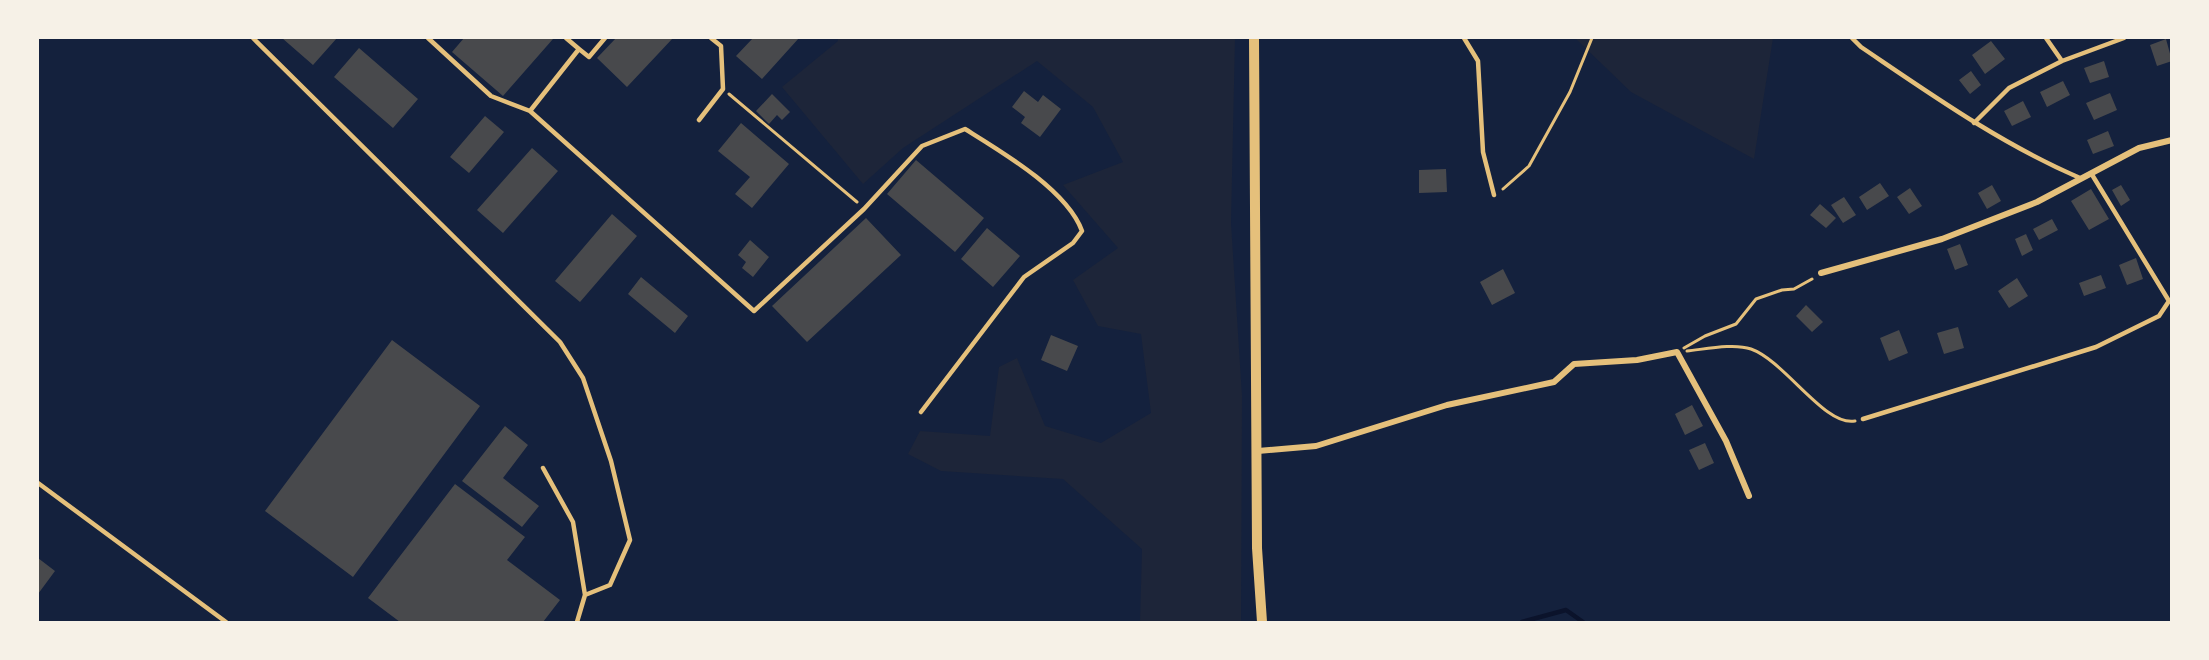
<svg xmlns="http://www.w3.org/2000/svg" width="2209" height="660" font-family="'PT Sans',sans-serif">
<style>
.green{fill:#1d2539}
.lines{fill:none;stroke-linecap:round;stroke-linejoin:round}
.stream{stroke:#0b132b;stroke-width:4.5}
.building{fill:#48494c}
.path{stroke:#e5c07b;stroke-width:3}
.service{stroke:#e5c07b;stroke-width:4.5}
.minor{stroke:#e5c07b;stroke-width:6}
.tertiary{stroke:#e5c07b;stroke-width:10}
</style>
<rect width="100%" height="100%" fill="#14213d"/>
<path class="green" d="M838 38H1235L1231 223 1242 396 1241 622H1140L1142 549 1063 479 941 471 908 454 920 431 990 436 999 367 1017 358 1045 426 1101 443 1151 413 1141 334 1098 326 1073 280 1118 248 1063 185 1123 162 1093 107 1037 61 903 148 863 184 782 87 838 41Z
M1575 38H1773L1754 159 1631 92Z"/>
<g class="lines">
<path class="stream" d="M1522 622 1566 610 1583 622"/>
</g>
<path class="building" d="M282 38H337L313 65Z
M464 38H551L553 39 503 96 452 52Z
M616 38H673L627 87 597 58Z
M753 38H799L762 79 736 56Z
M2166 39 2172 61 2157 66 2150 45Z
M1991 41 2005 59 1985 74 1972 55Z
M359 48 418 99 393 128 334 77Z
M2104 61 2109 77 2090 83 2084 68Z
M1971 71 1981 85 1970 94 1959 80Z
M2063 81 2070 95 2047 107 2040 92Z
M1024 91 1038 102 1043 95 1061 109 1040 137 1021 123 1025 117 1012 107Z
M2110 93 2117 110 2094 120 2086 103Z
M772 94 790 112 782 120 777 115 769 124 756 111Z
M2023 101 2031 117 2012 126 2004 111Z
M485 116 504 132 469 173 450 157Z
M741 123 789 164 752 208 735 194 750 177 718 151Z
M2108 131 2114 146 2093 154 2087 140Z
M532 148 558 171 503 233 477 210Z
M916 160 984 218 955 252 887 194Z
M1446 169 1447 192 1419 193V170Z
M1880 183 1889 196 1867 210 1859 197Z
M1992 185 2001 201 1987 209 1978 193Z
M2121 185 2130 200 2121 206 2112 190Z
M1910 188 1922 206 1909 214 1897 197Z
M2091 189 2109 219 2089 230 2071 201Z
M1844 197 1856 215 1843 223 1831 205Z
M1820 204 1836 218 1826 228 1810 215Z
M612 214 637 236 580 302 555 281Z
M866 218 901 255 807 342 772 306Z
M2052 219 2058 230 2039 240 2033 229Z
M987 228 1020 256 993 287 961 259Z
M2026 234 2033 250 2022 256 2015 239Z
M750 240 769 257 753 277 742 268 746 262 738 255Z
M1960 244 1968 265 1955 270 1947 249Z
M2136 258 2143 279 2127 285 2119 265Z
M1503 269 1515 293 1492 305 1480 282Z
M2101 275 2106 288 2084 296 2079 283Z
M641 277 688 316 675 333 628 294Z
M2017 278 2028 296 2009 308 1998 291Z
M1806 305 1823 322 1812 332 1796 316Z
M1958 327 1964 348 1944 354 1937 333Z
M1899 330 1908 353 1889 361 1880 338Z
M1051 335 1078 346 1067 371 1041 360Z
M392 340 480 406 353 577 265 511Z
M1692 405 1703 426 1685 435 1675 414Z
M505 426 528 445 503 478 539 506 522 527 462 481Z
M1705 443 1714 463 1699 470 1689 450Z
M455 484 525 537 507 560 560 600 543 622H400L368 598Z
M38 558 55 571 38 594Z"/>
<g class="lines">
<path class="path" d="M729 94 857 202
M1503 189 1529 166 1570 92 1592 38
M1684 348 1705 336 1736 324 1756 299 1782 290 1794 289 1812 279
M1687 351C1706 349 1734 343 1751 349 1785 361 1825 427 1855 421"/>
<path class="service" d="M253 38 560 342 583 378 611 461 630 540 610 585 585 595
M428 38 491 96 530 111
M566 38 579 49
M605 38 589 57 579 49 530 111 754 311 864 209 922 146 965 129C1002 152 1067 190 1082 231L1073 243 1024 277 921 412
M1464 38 1478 61 1483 152 1494 195
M1852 38 1861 47C1932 95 2001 144 2080 178
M2046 38 2062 61
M699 120 723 89 721 46 711 38
M1974 123 2009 88 2062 61 2124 38
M1863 419 2096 347 2159 316 2169 301 2091 173
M543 468 573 522 585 595 577 622
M38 483 226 622"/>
<path class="minor" d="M1821 273 1942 239 2037 202 2139 148 2172 140
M1258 451 1316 446 1447 405 1554 382 1574 364 1637 360 1677 352 1726 441 1749 496"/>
<path class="tertiary" d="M1254 38 1257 548 1262 622"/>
</g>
<rect width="2209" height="660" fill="none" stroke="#f6f1e7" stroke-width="78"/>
</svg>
